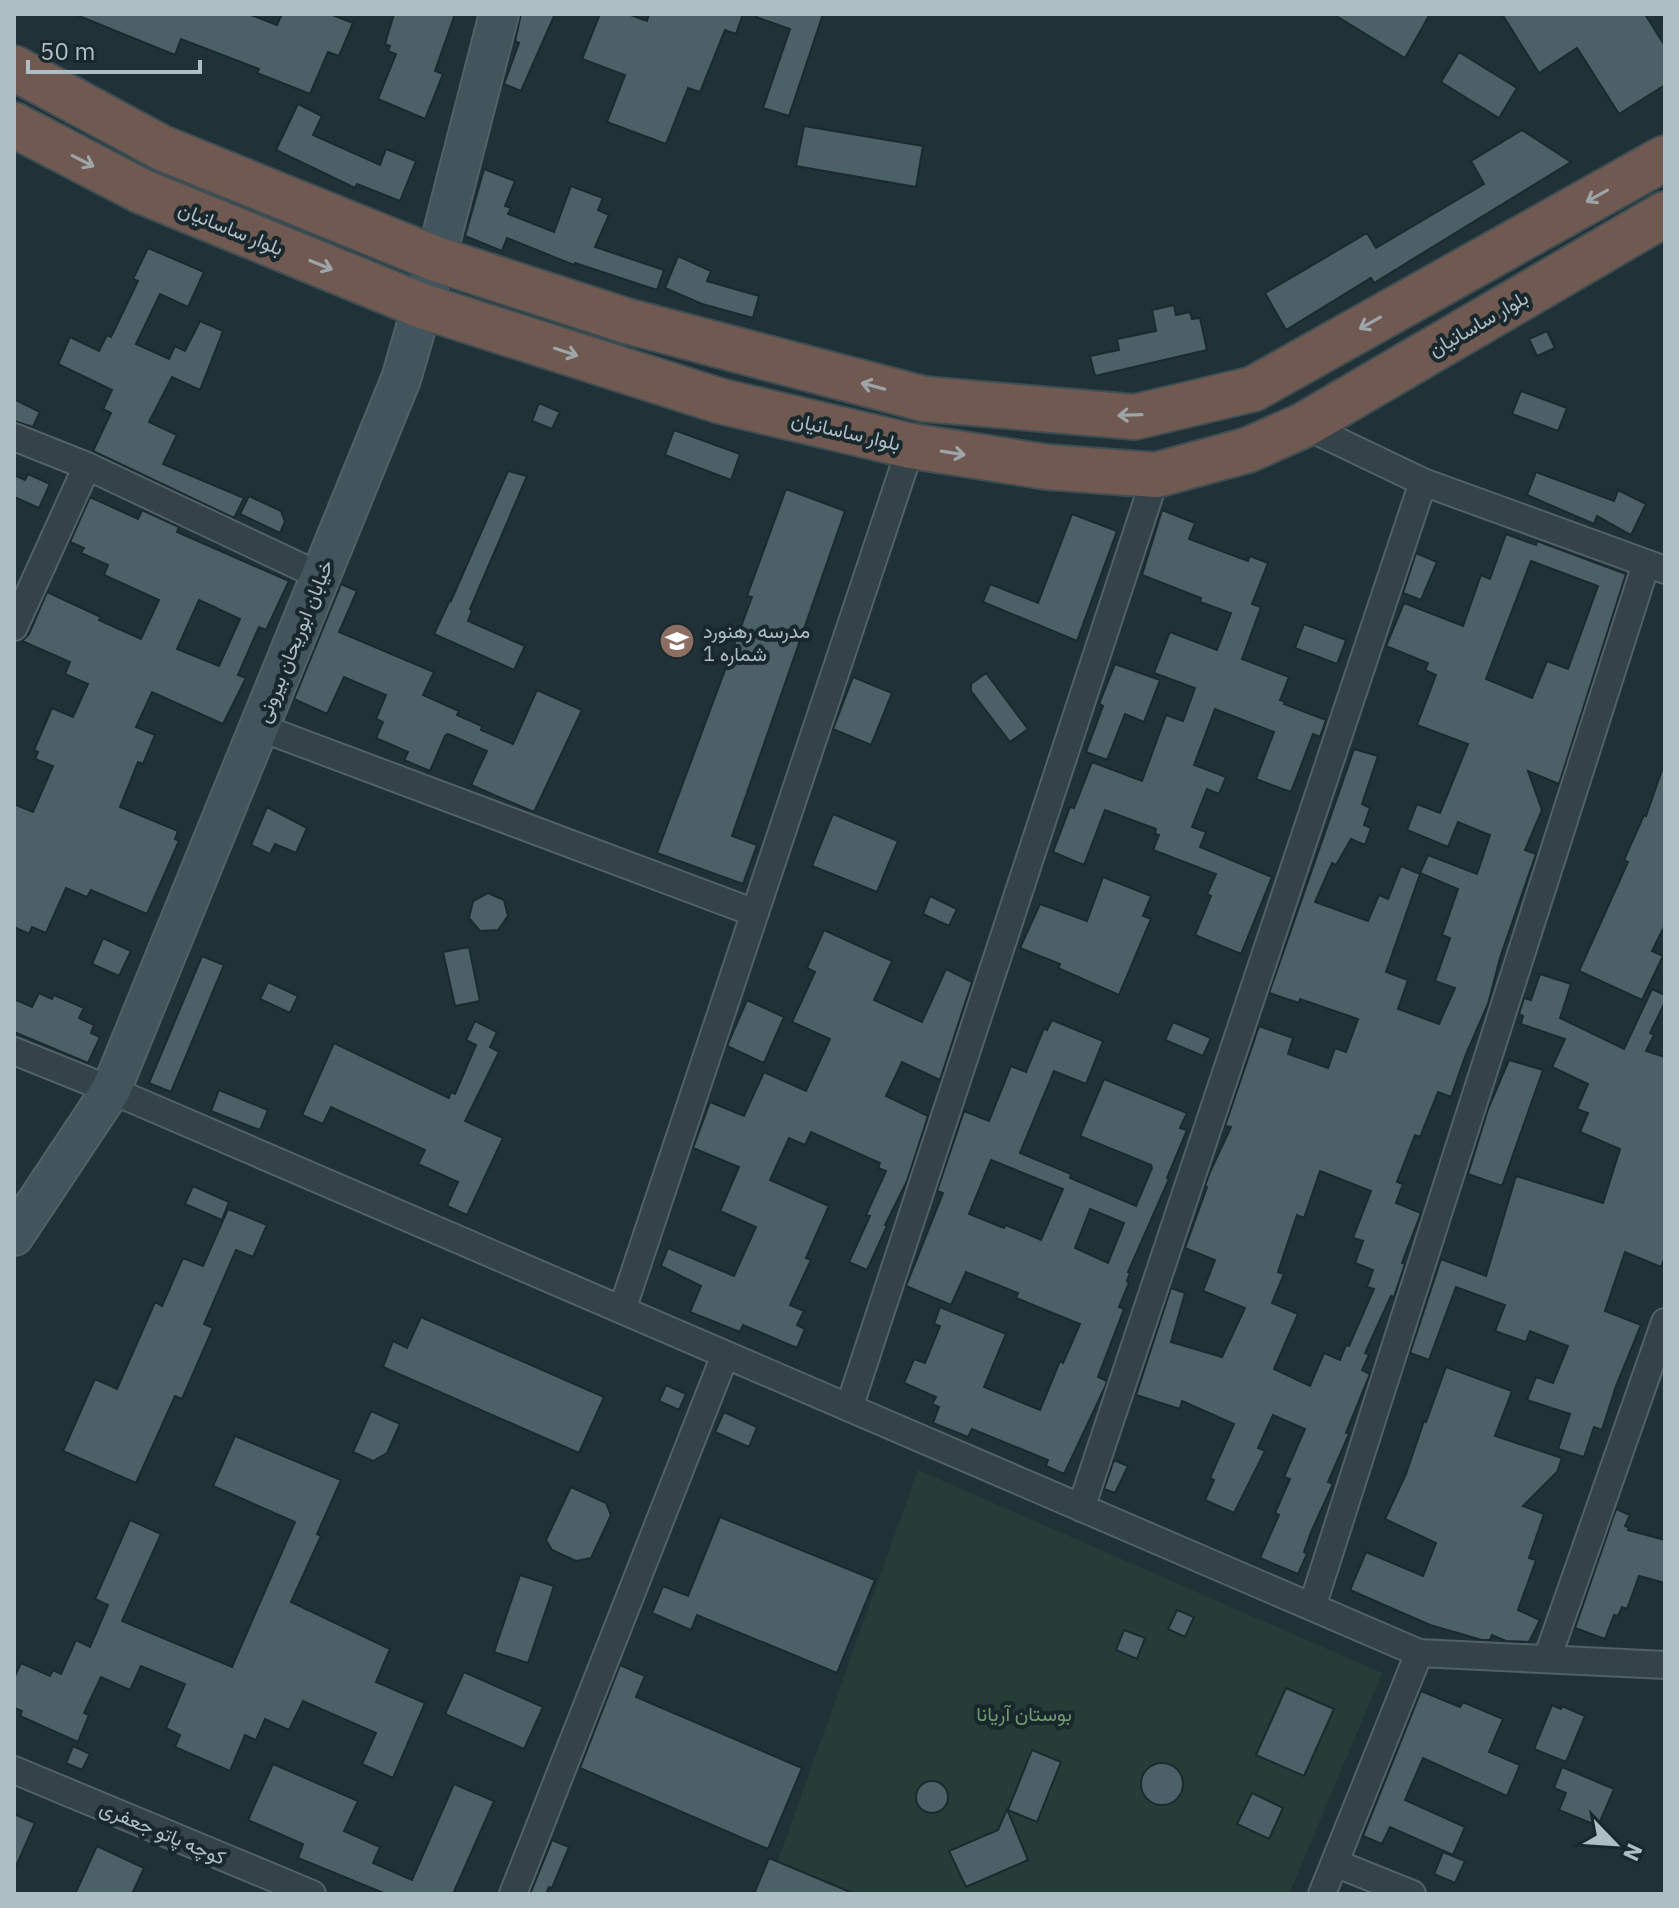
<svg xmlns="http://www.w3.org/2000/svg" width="1679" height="1908" font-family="'IBM Plex Sans',Vazirmatn,sans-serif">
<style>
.green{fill:#253d36}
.building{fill:#4b6067;stroke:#1b2a2f;stroke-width:2;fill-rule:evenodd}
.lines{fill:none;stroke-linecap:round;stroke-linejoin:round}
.street-casing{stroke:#516166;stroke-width:30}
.secondary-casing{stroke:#516166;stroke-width:42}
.highway-casing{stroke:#3e4e53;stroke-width:48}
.street{stroke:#344349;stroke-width:26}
.secondary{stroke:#42545c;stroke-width:38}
.highway{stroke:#6f5951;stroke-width:44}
.oneway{stroke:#9ea5a8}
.labels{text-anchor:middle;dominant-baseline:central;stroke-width:8;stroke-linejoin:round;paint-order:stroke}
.street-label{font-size:20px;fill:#aebec5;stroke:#19282d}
.poi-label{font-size:20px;fill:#aebec5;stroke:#19282d;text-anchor:start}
.park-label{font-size:20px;fill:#719b6d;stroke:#19282d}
</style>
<rect width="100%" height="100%" fill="#203238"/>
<path class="green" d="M918 1470 1382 1673 1289 1894H766Z"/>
<path class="building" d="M74 14H248L277 25 282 14H330L353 23 339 56 328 52 310 94 257 73 259 69 181 39 175 55Z
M394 14H455L435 71 443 74 425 119 378 99 396 54 388 51 390 46 385 44Z
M521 14H555L521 91 504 84 519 43 515 41Z
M600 14H628L647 21 649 14H743L736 34 725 30 700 92 688 88 666 144 607 122 625 75 582 59Z
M757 14H823L789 116 763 108 790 29 756 17Z
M1333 14H1430L1405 58Z
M1502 14H1645L1665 46V85L1619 114 1577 48 1539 73Z
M1459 52 1517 88 1499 118 1441 82Z
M298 104 322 116 313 135 380 165 386 149 416 161 400 201 357 184 355 188 276 150Z
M804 126 923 146 916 187 796 166Z
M1522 130 1571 162 1374 283 1371 278 1286 330 1265 293 1367 233 1376 248 1484 184 1471 161Z
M484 169 515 181 505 206 511 208 508 214 554 232 571 186 603 198 598 210 609 215 595 247 664 270 657 290 575 263 574 265 507 238 502 251 465 236Z
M148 248 204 272 188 307 160 294 136 344 169 359 175 346 185 351 200 321 223 331 200 390 172 377 149 422 177 435 163 464 244 498 234 518 93 451 111 413 103 409 112 390 58 364 70 337 99 351 107 335 111 337 138 281 133 279Z
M678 256 711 271 707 281 759 296 753 318 702 304 665 288Z
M1174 305 1176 315 1190 312 1192 319 1200 318 1207 350 1095 376 1090 356 1119 350 1117 339 1156 331 1152 310Z
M1547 331 1555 348 1537 356 1529 339Z
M1521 391 1567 408 1558 431 1512 414Z
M14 399 40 412 33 427 14 421Z
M539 403 560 412 552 429 532 421Z
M674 430 740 454 731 480 665 455Z
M508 471 527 476 470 609 472 610 468 621 525 646 514 670 434 634 450 600 451 601Z
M1536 472 1614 501 1618 490 1646 504 1631 535 1597 516 1594 524 1527 495Z
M28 474 50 484 39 508 14 497V475L25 480Z
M786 489 845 511 732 836 757 845 743 884 657 853 752 597 747 596Z
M249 496 281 511 285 522 280 533 240 514Z
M90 497 138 519 142 510 179 527 177 532 289 581 266 630 259 627 238 675 246 678 223 724 152 692 136 727 155 735 143 764 138 762 120 807 178 831 175 839 179 841 147 914 91 890 87 897 66 888 46 933 32 927 29 934 14 927V804L33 812 53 766 35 759 38 752 34 750 52 708 73 717 88 684 65 674 70 662 22 641 29 634 47 592 101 617 99 620 141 639 159 600 104 575 108 565 81 553 84 548 70 542ZM199 600 240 619 219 666 177 649Z
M1162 510 1195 523 1189 539 1248 561 1250 556 1268 563 1252 604 1261 607 1242 659 1289 677 1280 700 1285 702 1284 704 1326 720 1320 737 1313 734 1291 792 1256 779 1274 732 1215 709 1194 765 1226 777 1219 794 1207 789 1192 827 1206 832 1200 847 1272 877 1241 954 1195 935 1211 896 1207 894 1216 874 1153 850 1159 835 1155 834 1156 829 1105 810 1084 865 1053 852 1070 807 1074 808 1092 762 1142 781 1166 715 1183 721 1195 688 1154 673 1170 632 1217 650 1231 613 1200 602 1201 598 1142 575Z
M1072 514 1117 531 1077 641 983 602 990 584 1038 603Z
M1506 534 1536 545 1537 541 1626 574 1559 784 1528 771 1542 810 1525 850 1536 854 1500 958 1488 1004 1466 1054 1451 1097 1438 1092 1420 1137 1415 1135 1397 1182 1403 1184 1396 1203 1421 1213 1402 1263 1405 1264 1394 1297 1391 1296 1365 1353 1369 1355 1362 1370 1370 1374 1346 1433 1349 1434 1328 1482 1333 1484 1311 1532 1304 1552 1307 1554 1298 1574 1260 1558 1279 1515 1275 1513 1290 1479 1284 1477 1305 1429 1273 1415 1258 1448 1265 1451 1234 1513 1205 1500 1214 1480 1210 1478 1234 1424 1182 1401 1180 1409 1136 1395 1171 1288 1185 1293 1171 1342 1222 1357 1245 1308 1203 1291 1215 1260 1185 1248 1207 1187 1205 1186 1210 1172 1231 1127 1225 1126 1259 1026 1293 1038 1288 1054 1328 1068 1335 1048 1346 1052 1358 1019 1300 999 1299 1003 1269 993 1354 749 1378 756 1362 804 1370 808 1364 825 1371 828 1365 845 1351 839 1336 865 1332 863 1315 902 1368 921 1379 895 1388 899 1401 866 1420 874 1386 972 1408 980 1398 1009 1439 1024 1455 988 1435 981 1450 938 1442 935 1458 889 1420 873 1428 855 1477 874 1490 835 1458 822 1448 847 1407 830 1417 804 1440 813 1468 744 1417 725 1436 675 1425 670 1428 663 1386 646 1404 603 1463 626 1481 575 1490 579ZM1531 561 1598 586 1568 669 1547 661 1532 698 1486 679ZM1320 1171 1371 1191 1353 1238 1363 1241 1355 1263 1373 1270 1367 1287 1374 1289 1349 1346 1346 1345 1340 1360 1324 1353 1310 1386 1274 1369 1298 1314 1272 1303 1284 1274 1278 1272 1297 1215 1304 1218Z
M1416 553 1437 562 1421 600 1403 593Z
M341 584 357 591 339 632 434 672 423 695 459 711 457 715 482 726 481 730 513 744 537 690 582 710 534 812 471 785 487 751 448 734 445 736 430 771 404 760 408 752 376 738 383 722 376 719 386 695 344 677 327 714 294 699Z
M1304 624 1346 640 1337 664 1295 648Z
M1115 664 1160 680 1144 722 1125 714 1107 760 1086 752 1103 706 1099 704Z
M986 673 1028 729 1010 742 971 691V684Z
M853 677 892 693 871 745 833 729Z
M1662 770 1665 771V925L1652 951 1663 956 1642 1000 1579 971 1628 862 1624 860 1644 815 1646 816Z
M267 807 307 828 296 853 275 844 270 854 251 845Z
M833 814 898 841 877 892 812 866Z
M1103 877 1151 896 1143 916 1151 919 1119 995 1058 968 1060 964 1020 948 1040 904 1087 921Z
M488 893 504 900 508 916 498 930 480 931 469 918 473 901Z
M930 896 957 909 949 926 923 914Z
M824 930 892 961 874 1000 922 1022 946 969 972 982 940 1080 902 1062 886 1096 928 1116 907 1181 885 1225 887 1226 867 1270 849 1262 870 1216 866 1215 886 1171 878 1168 880 1163 811 1132 805 1145 789 1138 770 1180 829 1206 806 1258 811 1260 790 1305 804 1311 797 1325 805 1329 797 1348 743 1325 740 1332 690 1312 701 1286 661 1266 668 1248 734 1276 756 1227 720 1211 739 1167 693 1148 710 1102 744 1116 764 1072 806 1091 830 1039 792 1022 815 972 807 968Z
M103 938 131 951 119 976 92 964Z
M469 947 480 1001 455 1006 443 952Z
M202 956 224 965 171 1092 149 1083Z
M1540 974 1571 984 1560 1018 1624 1049 1652 989 1665 995V1002L1650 1033 1654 1035 1646 1051 1665 1057V1257L1661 1267 1625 1252 1605 1311 1641 1325 1616 1386 1602 1430 1594 1427 1584 1457 1558 1449 1570 1414 1527 1400 1536 1377 1553 1383 1568 1346 1530 1331 1526 1342 1495 1331 1505 1305 1456 1287 1429 1360 1410 1353 1441 1259 1486 1276 1516 1176 1603 1203 1620 1149 1580 1132 1588 1113 1577 1109 1588 1084 1552 1067 1565 1039 1521 1024 1523 1016 1519 1014 1524 998 1531 1000Z
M268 982 298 996 290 1013 260 999Z
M39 993 52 999 54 995 84 1008 79 1018 94 1025 91 1033 100 1037 88 1063 14 1032V999L32 1007Z
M747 1000 784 1017 764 1063 727 1046Z
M1052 1020 1103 1041 1086 1084 1054 1071 1020 1153 1071 1174 1070 1178 1136 1206 1152 1168 1151 1165 1080 1136 1104 1079 1187 1113 1180 1128 1187 1130 1167 1178 1169 1179 1128 1272 1130 1273 1127 1281 1129 1283 1119 1307 1124 1309 1098 1377 1107 1381 1105 1387 1064 1474 1046 1466 1048 1460 972 1429 968 1437 933 1423 939 1407 932 1404 936 1397 904 1383 914 1359 925 1363 940 1326 934 1324 940 1307 1006 1334 984 1387 1040 1410 1060 1361 1063 1363 1080 1324 1016 1298 1018 1293 966 1272 951 1305 906 1286 943 1193 937 1191 964 1111 989 1121 1011 1066 1026 1072 1044 1028 1047 1030ZM991 1160 1063 1189 1041 1240 1006 1225 1004 1228 969 1214ZM1090 1209 1124 1223 1108 1263 1075 1248Z
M475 1021 497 1032 490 1047 499 1052 465 1121 503 1138 467 1215 447 1206 458 1182 418 1164 425 1150 331 1107 323 1124 302 1115 334 1043 449 1098 451 1092 455 1094 476 1045 466 1040Z
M1173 1022 1211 1038 1203 1056 1165 1040Z
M1509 1060 1543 1070 1502 1186 1468 1174 1488 1109Z
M219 1090 268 1110 260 1130 211 1111Z
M193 1186 229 1202 222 1220 185 1204Z
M228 1209 267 1225 253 1257 236 1250 204 1324 213 1328 182 1399 175 1396 136 1483 63 1451 95 1379 117 1389 155 1302 162 1306 183 1258 203 1266Z
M421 1317 604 1397 579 1453 383 1367 393 1341 407 1348Z
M1446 1367 1512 1391 1495 1436 1562 1458 1557 1472 1523 1506 1544 1514 1529 1558 1536 1560 1518 1610 1540 1620 1529 1642 1506 1641 1492 1635 1490 1640H1482L1430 1625 1350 1590 1366 1552 1423 1576 1436 1543 1385 1519 1406 1474 1424 1421 1426 1422Z
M666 1385 686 1394 679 1410 659 1401Z
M371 1411 400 1424 387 1453 373 1461 353 1452Z
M724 1412 757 1427 749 1447 715 1432Z
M235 1436 341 1480 317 1534 321 1536 291 1602 390 1649 376 1682 425 1703 393 1778 362 1764 376 1733 303 1701 289 1730 265 1719 256 1740 245 1735 230 1771 175 1747 180 1735 166 1728 185 1684 141 1666 130 1690 101 1677 84 1713 89 1715 78 1742 20 1716 22 1711 14 1708V1678L21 1663 50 1676 53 1670 61 1674 76 1640 90 1647 108 1605 95 1599 130 1520 161 1534 122 1621 232 1667 295 1522 213 1486Z
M1114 1460 1128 1466 1115 1493 1104 1489Z
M571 1487 606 1503 611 1515 591 1558 576 1561 552 1550 546 1540Z
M1616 1509 1630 1515 1625 1526 1629 1528 1628 1530 1665 1540V1583L1639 1576 1627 1609 1622 1607 1618 1616 1614 1615 1605 1639 1575 1628Z
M720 1517 875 1580 837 1673 697 1615 691 1630 652 1613 663 1586 688 1596Z
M520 1575 554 1586 528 1663 494 1652Z
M1177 1610 1194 1617 1185 1637 1168 1629Z
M1124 1630 1145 1638 1137 1659 1116 1650Z
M620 1665 645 1676 636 1697 802 1768 768 1849 580 1768Z
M464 1672 543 1707 524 1749 445 1714Z
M1286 1688 1334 1709 1304 1776 1256 1755Z
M1421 1691 1460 1707 1463 1702 1503 1719 1489 1752 1520 1765 1507 1796 1423 1758 1405 1800 1465 1827 1453 1855 1390 1827 1382 1844 1363 1836Z
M1552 1705 1561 1709 1562 1706 1585 1716 1566 1762 1534 1749Z
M73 1746 90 1754 82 1770 66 1763Z
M1032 1750 1061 1762 1037 1822 1008 1810Z
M1141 1784a21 21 0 1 1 42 0a21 21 0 1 1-42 0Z
M273 1764 358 1801 344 1831 380 1847 373 1863 412 1880 454 1784 494 1801 453 1894H386L298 1858 303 1844 248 1820Z
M1562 1767 1614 1789 1598 1826 1559 1810 1566 1793 1554 1788Z
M916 1797a16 16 0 1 1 32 0a16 16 0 1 1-32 0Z
M1252 1793 1283 1808 1269 1839 1237 1824Z
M1007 1809 1028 1860 966 1887 949 1851 998 1830Z
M14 1814 35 1823 14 1871Z
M552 1840 569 1847 552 1888 549 1887 546 1894H530Z
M97 1846 144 1868 132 1894H75Z
M1443 1852 1465 1861 1455 1883 1434 1874Z
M769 1858 855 1894H754Z"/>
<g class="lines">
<defs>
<path id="street" d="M1304 425 1423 482 1665 570
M14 437 87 466 320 576
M14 627 87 466
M259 727 755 913
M14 1051 111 1090 1419 1653 1665 1665
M622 1310 911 446
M849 1408 1156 475
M1081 1508 1423 482
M1312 1607 1646 564
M1547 1659 1665 1322
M14 1770 312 1894
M1335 1863 1412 1894
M513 1894 725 1355
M1322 1894 1419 1653"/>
<path id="secondary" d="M14 1236 111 1090 401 379 436 259 499 14"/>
<path id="highway" d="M14 68 162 148 436 259 627 321 924 399 1135 417 1253 389 1665 158
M14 125 141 191 422 306 720 401 911 446 1047 467 1156 475 1248 450 1304 425 1665 214"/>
</defs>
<use href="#street" class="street-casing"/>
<use href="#secondary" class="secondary-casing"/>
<use href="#highway" class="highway-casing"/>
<use href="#street" class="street"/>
<use href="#secondary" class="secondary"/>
<use href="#highway" class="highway"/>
</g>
<defs><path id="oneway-shaft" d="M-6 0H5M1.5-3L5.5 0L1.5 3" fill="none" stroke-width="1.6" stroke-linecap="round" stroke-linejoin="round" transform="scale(2)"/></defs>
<g class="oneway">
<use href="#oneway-shaft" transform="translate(83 161) rotate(27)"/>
<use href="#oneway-shaft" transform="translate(1597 196) rotate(151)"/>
<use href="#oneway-shaft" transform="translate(321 265) rotate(22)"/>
<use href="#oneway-shaft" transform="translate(1370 323) rotate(151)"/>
<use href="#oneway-shaft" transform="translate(566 352) rotate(18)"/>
<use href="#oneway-shaft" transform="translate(873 386) rotate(-165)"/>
<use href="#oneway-shaft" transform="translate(1130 415) rotate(178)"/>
<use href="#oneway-shaft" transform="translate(953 453) rotate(9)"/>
</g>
<defs>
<symbol id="school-disc" viewBox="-11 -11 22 22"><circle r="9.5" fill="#8d6e63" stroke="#19282d"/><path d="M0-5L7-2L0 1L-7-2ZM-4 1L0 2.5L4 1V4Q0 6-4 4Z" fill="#fff"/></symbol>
</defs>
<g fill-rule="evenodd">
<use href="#school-disc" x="657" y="621" width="40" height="40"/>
</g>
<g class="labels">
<g class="street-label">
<text transform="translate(231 228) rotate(22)">بلوار ساسانیان</text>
<text transform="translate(1478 323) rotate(-30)">بلوار ساسانیان</text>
<text transform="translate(846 431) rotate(13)">بلوار ساسانیان</text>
<text transform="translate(294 641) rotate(-68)">خیابان ابوریحان بیرونی</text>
<text transform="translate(163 1832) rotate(23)">کوچه پاتو جعفری</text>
</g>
<g class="poi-label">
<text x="703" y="630">مدرسه رهنورد<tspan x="703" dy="23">شماره 1</tspan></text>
</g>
<g class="park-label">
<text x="1024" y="1713">بوستان آریانا</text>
</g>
</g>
<rect width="1679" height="1908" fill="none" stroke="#aebec5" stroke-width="32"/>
<g transform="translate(1615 1844) rotate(115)" stroke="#19282d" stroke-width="6" paint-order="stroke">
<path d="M0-6L14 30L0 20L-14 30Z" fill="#aebec5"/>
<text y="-12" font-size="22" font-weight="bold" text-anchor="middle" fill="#aebec5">N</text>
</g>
<path d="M28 60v12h172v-12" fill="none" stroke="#aebec5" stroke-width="4"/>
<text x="40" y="60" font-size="24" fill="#aebec5" stroke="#19282d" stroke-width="6" paint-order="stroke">50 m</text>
</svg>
